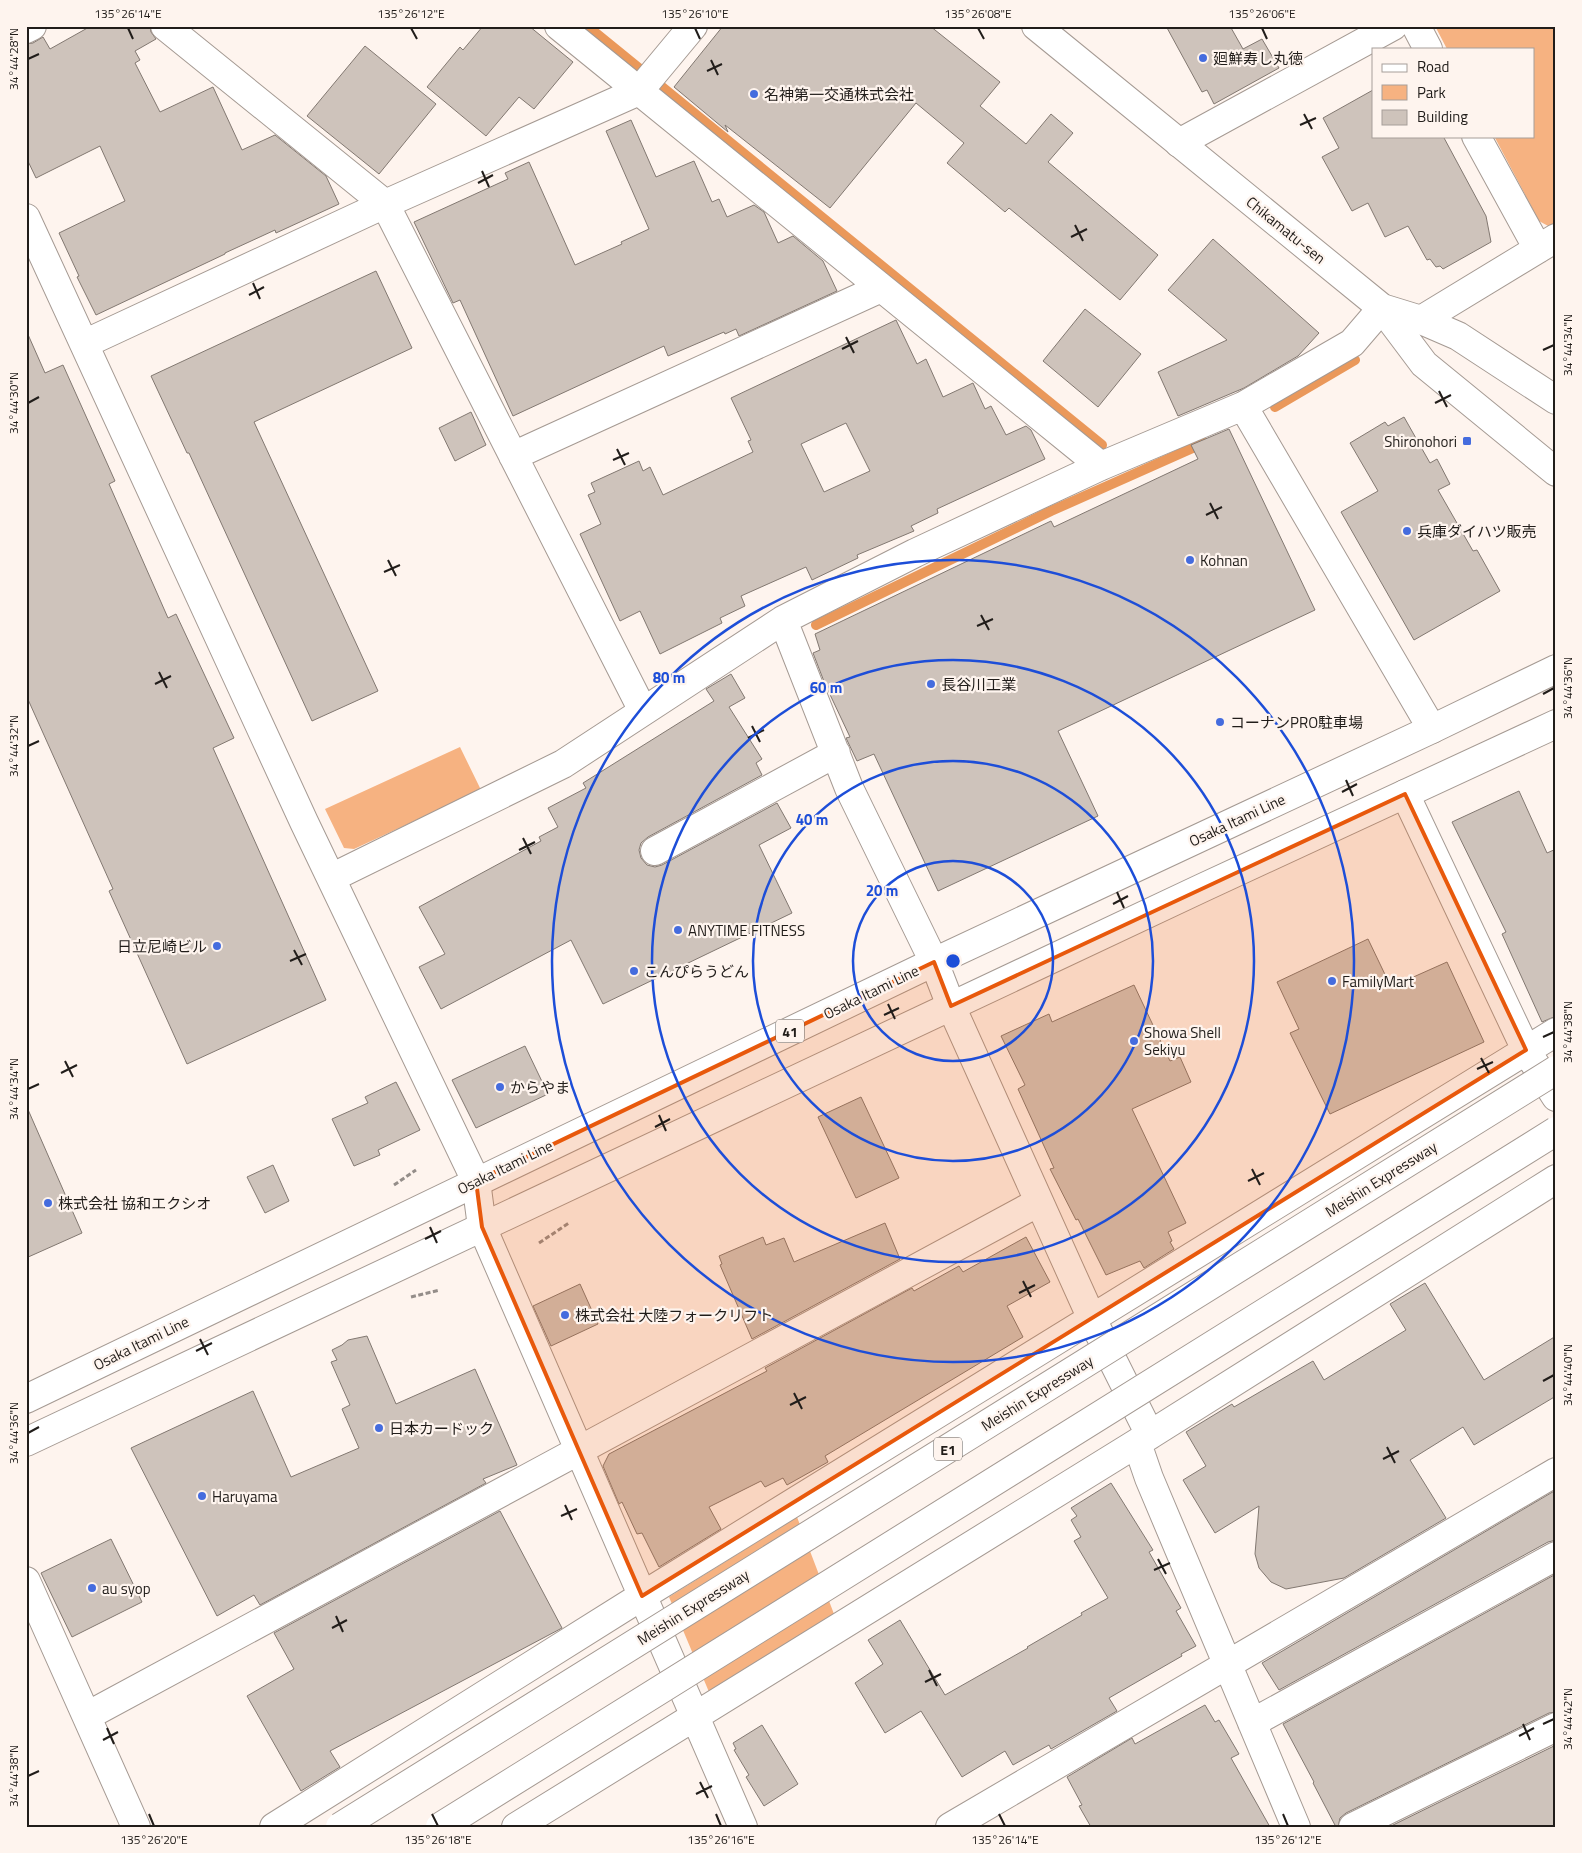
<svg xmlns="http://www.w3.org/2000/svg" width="1582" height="1853" font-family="'Titillium Web','Noto Sans JP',sans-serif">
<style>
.green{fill:#f6b281}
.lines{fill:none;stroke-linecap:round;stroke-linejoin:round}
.stream{stroke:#ea985a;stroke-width:10}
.building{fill:#cec3bb;stroke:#827871;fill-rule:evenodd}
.street-casing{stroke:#a59a93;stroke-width:30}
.secondary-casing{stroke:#a59a93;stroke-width:30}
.primary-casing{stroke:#a59a93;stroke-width:30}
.path{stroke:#948d89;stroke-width:3;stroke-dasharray:5 2.5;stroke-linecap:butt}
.street{stroke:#fff;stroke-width:28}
.secondary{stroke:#fff;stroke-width:28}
.primary{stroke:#fff;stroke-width:28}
.highway-bridge-casing{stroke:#a59a93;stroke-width:30;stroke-linecap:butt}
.highway-bridge{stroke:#fff;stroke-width:28}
.marked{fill:#e8590c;fill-opacity:0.2;stroke:#e8590c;stroke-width:4;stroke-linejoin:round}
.ticks{fill:none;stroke:#211d1a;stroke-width:2}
.ring{fill:none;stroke:#1d4ed8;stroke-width:2.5}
.poi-dot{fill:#456cde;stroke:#fef4ee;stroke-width:2}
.labels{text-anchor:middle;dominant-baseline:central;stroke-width:4.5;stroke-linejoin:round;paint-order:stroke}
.shield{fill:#fef4ee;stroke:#635e5a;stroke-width:1}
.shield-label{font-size:14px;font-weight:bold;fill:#211d1a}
.poi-label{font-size:15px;fill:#211d1a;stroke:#fef4ee;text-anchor:start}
.street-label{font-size:15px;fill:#211d1a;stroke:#fef4ee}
.centre{fill:#1d4ed8;stroke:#fef4ee;stroke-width:2.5}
.ring-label{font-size:15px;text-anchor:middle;font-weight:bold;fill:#1d4ed8;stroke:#fef4ee;stroke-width:4.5;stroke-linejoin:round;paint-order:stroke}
.neatline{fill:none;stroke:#211d1a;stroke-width:2}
.ticks-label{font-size:12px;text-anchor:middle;fill:#211d1a}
</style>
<rect width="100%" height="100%" fill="#fef4ee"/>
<path class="green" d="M1435 26H1556V223L1550 227 1539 221 1494 136H1533V49H1447Z
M460 747 481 790 354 849 344 848 325 809Z
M797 1517 834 1614 709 1692 669 1597Z"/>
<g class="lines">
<path class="stream" d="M587 26 1102 445
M1275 407 1355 360
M816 625 1051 511 1204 443"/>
</g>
<path class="building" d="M91 26H150L151 32 156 39 135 51 140 60 135 63 160 112 213 87 242 150 275 135 326 176 339 204 276 233 275 230 225 253V254L96 315 77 277 79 276 59 233 125 201 100 146 36 178 26 157V44L33 43 43 37 50 49Z
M483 26H529L573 62 534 109 519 97 486 136 427 87 460 47 463 50Z
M723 26H930L1000 82 980 106 1026 144 1051 114 1073 133 1048 162 1158 255 1120 300 1009 208 1005 212 947 163 964 143 916 103 830 208 725 125 728 132 674 87Z
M1166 26H1230L1243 49 1262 39 1279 68 1214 104 1207 90 1202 92Z
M365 46 436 104 379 174 307 116Z
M1373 90V136H1443L1486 216 1491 242 1443 269 1440 266 1436 267 1430 259 1427 260 1408 226 1385 237 1368 203 1352 211 1322 157 1339 148 1323 118Z
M631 120 656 177 694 161 712 202 719 199 727 217 754 205 764 212 778 243 793 236 823 261 837 291 739 336 736 329 725 334 724 332 668 356 664 346 513 416 460 300 453 303 414 222 508 179 505 173 529 162 575 265 622 244 621 242 649 229 606 131Z
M1213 239 1319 333 1298 356 1244 388 1178 416 1158 372 1227 340 1168 290Z
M376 271 412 348 254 422 378 691 312 721 189 453H187L151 376Z
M1085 309 1141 354 1098 407 1043 361Z
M896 320 917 364 926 359 943 397 973 383 985 409 991 406 1006 435 1026 426 1031 430 1045 459 937 509 938 513 911 526 914 531 857 555 858 558 812 580 806 567 741 596 745 606 720 618 722 623 660 654 640 611 620 621 580 534 601 524 588 495 595 492 591 483 639 461 643 471 650 467 663 495 753 452 748 441 751 440 731 398ZM846 423 870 471 824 492 801 444Z
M26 330 45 373 63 365 115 481 109 484 168 618 176 614 234 738 213 748 326 1000 187 1064 109 891 113 889 26 695Z
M471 412 486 445 455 461 439 428Z
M1404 417 1430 463 1437 459 1450 484 1438 490 1473 551 1477 550 1500 591 1414 640 1341 512 1378 491 1350 443 1385 422 1388 426Z
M1229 429 1315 610 1058 731 1098 816 938 891 874 754 857 761 846 738 850 737 825 684 813 653 820 650 815 634 1051 521 1054 527 1198 459 1191 445Z
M731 674 745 698 729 707 762 759 756 763 762 775 648 837 641 843 639 850 641 858 647 865 655 867 662 865 777 803 791 828 759 845 792 913 603 1004 571 940 441 1009 419 967 445 954 419 907 541 841 539 837 558 827 548 808 586 788 583 783 714 701 706 689Z
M1519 791 1547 853 1556 849V1016L1542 1022 1502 934 1506 932 1452 822Z
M1368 939 1391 987 1447 962 1484 1042 1330 1114 1290 1033 1299 1029 1277 982Z
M1134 985 1170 1061 1180 1057 1191 1082 1132 1109 1186 1223 1168 1232 1172 1241 1170 1242 1174 1249 1144 1268 1140 1261 1106 1275 1078 1219 1076 1220 1050 1169 1054 1168 1018 1089 1025 1085 1001 1036 1049 1014 1052 1022Z
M525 1046 548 1094 476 1128 452 1080Z
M396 1082 420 1130 378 1150 380 1155 354 1166 332 1119 368 1103 365 1097Z
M861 1097 899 1178 856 1198 818 1117Z
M26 1105 82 1233 26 1258Z
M273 1165 289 1201 265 1213 247 1177Z
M885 1223 900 1259 752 1339 720 1265 722 1264 719 1256 763 1237 766 1245 784 1238 794 1262Z
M1026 1237 1050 1282 1007 1306 1023 1337 825 1456 828 1462 787 1485 783 1478 765 1487 761 1481 709 1507 721 1529 659 1567 642 1533 637 1534 622 1502 619 1504 603 1466 609 1454 767 1371 765 1368 912 1288 914 1291 959 1266 963 1272Z
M1425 1283 1484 1380 1556 1336V1396L1474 1445 1463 1427 1410 1460 1446 1518 1344 1578 1286 1589 1271 1582 1259 1568 1255 1554 1259 1506 1215 1533 1183 1480 1206 1466 1186 1432 1232 1404 1234 1407 1313 1361 1324 1380 1406 1330 1390 1304Z
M580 1284 598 1324 551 1346 533 1306Z
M367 1336 396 1404 475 1369 517 1465 483 1479 486 1483 260 1605 254 1595 217 1616 131 1448 253 1391 291 1477 359 1448 342 1409 350 1405 331 1362 337 1360 332 1350 342 1345 348 1340Z
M1111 1483 1153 1550 1149 1552 1181 1608 1176 1611 1196 1646 1181 1654 1182 1656 1109 1698 1117 1711 1051 1749 1049 1745 1013 1765 1005 1751 962 1777 921 1711 885 1733 855 1683 883 1664 868 1640 900 1620 945 1695 1028 1648 1027 1647 1082 1615 1081 1613 1108 1598 1074 1541 1081 1537 1071 1520 1077 1516 1071 1508Z
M1556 1490V1540L1548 1542 1279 1690 1262 1663Z
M500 1511 562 1628 330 1751 340 1767 301 1791 247 1696 294 1669 274 1633Z
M111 1539 142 1602 72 1637 41 1573Z
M1556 1574V1712L1549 1713 1346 1813 1340 1818 1338 1827H1336L1313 1783 1314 1782 1283 1724Z
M1205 1705 1215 1722 1219 1720 1239 1754 1231 1758 1270 1827H1091L1079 1806 1082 1805 1067 1777 1132 1738 1135 1744Z
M762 1725 798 1784 764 1806 746 1777 749 1775 734 1750 736 1749 733 1743Z
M1556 1745V1827H1389Z"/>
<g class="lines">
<defs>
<path id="street" d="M165 26 385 204 643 711
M559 26 1101 466
M1416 26 1428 49
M26 29 32 26
M1476 136 1538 249
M1179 143 1393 26
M26 218 304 822 476 1181 482 1227 743 1827
M1421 320 1556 238
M84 344 385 204 639 91 693 26
M1243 406 1432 729
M513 456 881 288
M783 620 849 788 934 962 951 1006 1092 1319 1150 1435
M1405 794 1526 1050 1556 1097
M655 851 836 753
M331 878 563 764 783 620 915 553 1101 466 1243 406 1352 343 1382 308
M1137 1443 1149 1478 1296 1827
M26 1581 136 1827
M87 1716 1039 1202
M1252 1723 1556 1556
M274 1827 642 1596 1556 1032
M516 1827 1137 1443 1556 1179
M950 1827 1556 1472
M1353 1827 1556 1727"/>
<path id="secondary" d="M1036 26 1382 308 1421 320 1458 336 1556 400
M1382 308 1424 364 1556 472"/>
<path id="primary" d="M26 1399 934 962 1432 729 1556 669
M26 1442 1202 888 1556 724"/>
</defs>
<use href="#street" class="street-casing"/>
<use href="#secondary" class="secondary-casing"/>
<use href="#primary" class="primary-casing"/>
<path class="path" d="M394 1185 416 1170
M539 1243 569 1223
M411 1297 440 1290"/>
<use href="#street" class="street"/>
<use href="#secondary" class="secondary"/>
<use href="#primary" class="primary"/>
<defs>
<path id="highway-bridge" d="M340 1827 1556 1070
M440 1827 1556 1131"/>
</defs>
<use href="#highway-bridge" class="highway-bridge-casing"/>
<use href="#highway-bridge" class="highway-bridge"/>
</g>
<path class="marked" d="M1405 794 1526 1050 642 1596 482 1227 476 1181 934 962 951 1006Z"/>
<path class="ticks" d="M128 28 133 39M411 28 417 39M695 28 700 39M978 28 984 39M1262 28 1267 39M28 59 39 54M711 60 718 75M707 71 722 64M1304 114 1312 129M1300 125 1316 118M482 171 489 187M478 183 493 175M1075 225 1083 241M1071 237 1087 229M253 283 260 299M249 295 264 287M846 337 854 353M842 349 858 341M1543 350 1554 345M1439 391 1447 407M28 403 39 397M1435 403 1451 395M617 449 625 465M613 460 629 453M1210 503 1218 519M1206 515 1222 507M388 560 396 576M384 572 400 565M981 615 989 630M977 626 993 619M159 672 167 688M155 684 171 676M1543 694 1554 688M752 726 760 742M748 738 764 730M28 746 39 741M1346 780 1353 796M1342 792 1357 784M523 838 531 854M519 850 535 842M1117 892 1124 908M1113 904 1128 896M294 950 302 965M290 961 306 954M888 1004 895 1019M884 1015 899 1008M1543 1037 1554 1032M1481 1058 1489 1073M65 1061 73 1077M1477 1069 1493 1062M61 1073 77 1065M28 1089 39 1084M659 1115 666 1131M655 1127 670 1119M1252 1169 1260 1185M1248 1181 1264 1173M430 1227 437 1243M425 1239 441 1231M1023 1281 1031 1297M1019 1293 1035 1285M200 1339 208 1355M196 1351 212 1343M1543 1381 1554 1375M794 1393 802 1409M790 1405 806 1397M28 1433 39 1427M1387 1447 1395 1463M1383 1459 1399 1451M565 1505 572 1520M561 1516 577 1509M1158 1559 1166 1574M1154 1570 1170 1563M336 1616 343 1632M332 1628 347 1620M929 1670 937 1686M925 1682 941 1674M1523 1724 1530 1740M1543 1724 1554 1719M107 1728 114 1744M1519 1736 1534 1728M103 1740 118 1732M28 1776 39 1771M700 1782 708 1798M696 1794 712 1786M149 1814 154 1826M432 1814 438 1826M716 1814 721 1826M999 1814 1005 1826M1283 1814 1288 1826"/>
<g class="ring">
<circle cx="953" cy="961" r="100"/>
<circle cx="953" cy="961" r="200"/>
<circle cx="953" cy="961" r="301"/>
<circle cx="953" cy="961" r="401"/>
</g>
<g class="poi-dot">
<circle cx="1203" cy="58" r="5"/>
<circle cx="754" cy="94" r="5"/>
<rect x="1462" y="436" width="10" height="10" rx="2.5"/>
<circle cx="1407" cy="531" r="5"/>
<circle cx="1190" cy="560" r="5"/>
<circle cx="931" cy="684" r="5"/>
<circle cx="1220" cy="722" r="5"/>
<circle cx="678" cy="930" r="5"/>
<circle cx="217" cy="946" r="5"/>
<circle cx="634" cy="971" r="5"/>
<circle cx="1332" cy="981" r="5"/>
<circle cx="1134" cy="1041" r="5"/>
<circle cx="500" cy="1087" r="5"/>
<circle cx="48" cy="1203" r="5"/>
<circle cx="565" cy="1315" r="5"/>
<circle cx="379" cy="1428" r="5"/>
<circle cx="202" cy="1496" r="5"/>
<circle cx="92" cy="1588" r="5"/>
</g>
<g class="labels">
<g class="shield">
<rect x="776" y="1019.5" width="28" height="23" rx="4"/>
<rect x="934" y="1437.5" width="28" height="23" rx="4"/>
</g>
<g class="shield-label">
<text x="790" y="1031">41</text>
<text x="948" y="1449">E1</text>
</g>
<g class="poi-label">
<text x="1213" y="58">廻鮮寿し丸徳</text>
<text x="764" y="94">名神第一交通株式会社</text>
<text x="1457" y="441" text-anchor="end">Shironohori</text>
<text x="1417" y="531">兵庫ダイハツ販売</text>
<text x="1200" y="560">Kohnan</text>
<text x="941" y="684">長谷川工業</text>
<text x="1230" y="722">コーナンPRO駐車場</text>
<text x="688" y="930">ANYTIME FITNESS</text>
<text x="207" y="946" text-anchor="end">日立尼崎ビル</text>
<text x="644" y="971">こんぴらうどん</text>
<text x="1342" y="981">FamilyMart</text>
<text x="1144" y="1032">Showa Shell<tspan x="1144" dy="17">Sekiyu</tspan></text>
<text x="510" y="1087">からやま</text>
<text x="58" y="1203">株式会社 協和エクシオ</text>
<text x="575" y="1315">株式会社 大陸フォークリフト</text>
<text x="389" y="1428">日本カードック</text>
<text x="212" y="1496">Haruyama</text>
<text x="102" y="1588">au syop</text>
</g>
<g class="street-label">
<text transform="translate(1286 230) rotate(39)">Chikamatu-sen</text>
<text transform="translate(1237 820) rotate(-25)">Osaka Itami Line</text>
<text transform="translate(871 992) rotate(-26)">Osaka Itami Line</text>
<text transform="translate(505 1167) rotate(-26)">Osaka Itami Line</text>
<text transform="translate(1381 1179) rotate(-32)">Meishin Expressway</text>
<text transform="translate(141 1343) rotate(-26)">Osaka Itami Line</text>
<text transform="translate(1037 1393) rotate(-32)">Meishin Expressway</text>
<text transform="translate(693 1607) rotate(-32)">Meishin Expressway</text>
</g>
</g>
<circle cx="953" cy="961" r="8" class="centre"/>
<g class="ring-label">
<text x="669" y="683">80 m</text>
<text x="826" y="693">60 m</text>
<text x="812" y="825">40 m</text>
<text x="882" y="896">20 m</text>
</g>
<rect width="1582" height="1853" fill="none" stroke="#fef4ee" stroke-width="55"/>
<rect x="1372" y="48" width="162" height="90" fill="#fef4ee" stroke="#a69e99"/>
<rect x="1382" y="64" width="25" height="8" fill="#ffffff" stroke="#a69e99"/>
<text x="1417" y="72" font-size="15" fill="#211d1a">Road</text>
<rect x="1382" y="85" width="25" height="15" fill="#f6b281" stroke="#a69e99"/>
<text x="1417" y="98" font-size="15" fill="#211d1a">Park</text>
<rect x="1382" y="110" width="25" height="15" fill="#cec3bb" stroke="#a69e99"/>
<text x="1417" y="122" font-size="15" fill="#211d1a">Building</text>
<rect x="28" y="28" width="1526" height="1798" class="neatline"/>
<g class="ticks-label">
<text x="128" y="18">135°26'14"E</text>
<text x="411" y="18">135°26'12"E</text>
<text x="695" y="18">135°26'10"E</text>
<text x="978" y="18">135°26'08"E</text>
<text x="1262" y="18">135°26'06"E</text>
<text transform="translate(14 59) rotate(-90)" y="4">34°44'28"N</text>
<text transform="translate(1568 345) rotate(-90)" y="4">34°44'34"N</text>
<text transform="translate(14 403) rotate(-90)" y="4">34°44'30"N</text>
<text transform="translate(1568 688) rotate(-90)" y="4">34°44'36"N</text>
<text transform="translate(14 746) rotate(-90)" y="4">34°44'32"N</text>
<text transform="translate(1568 1032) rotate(-90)" y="4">34°44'38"N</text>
<text transform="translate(14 1089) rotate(-90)" y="4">34°44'34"N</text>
<text transform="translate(1568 1375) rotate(-90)" y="4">34°44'40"N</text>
<text transform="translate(14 1433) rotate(-90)" y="4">34°44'36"N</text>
<text transform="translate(1568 1719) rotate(-90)" y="4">34°44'42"N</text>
<text transform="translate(14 1776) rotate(-90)" y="4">34°44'38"N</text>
<text x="154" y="1844">135°26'20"E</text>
<text x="438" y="1844">135°26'18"E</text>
<text x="721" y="1844">135°26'16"E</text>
<text x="1005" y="1844">135°26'14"E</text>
<text x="1288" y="1844">135°26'12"E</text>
</g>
</svg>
